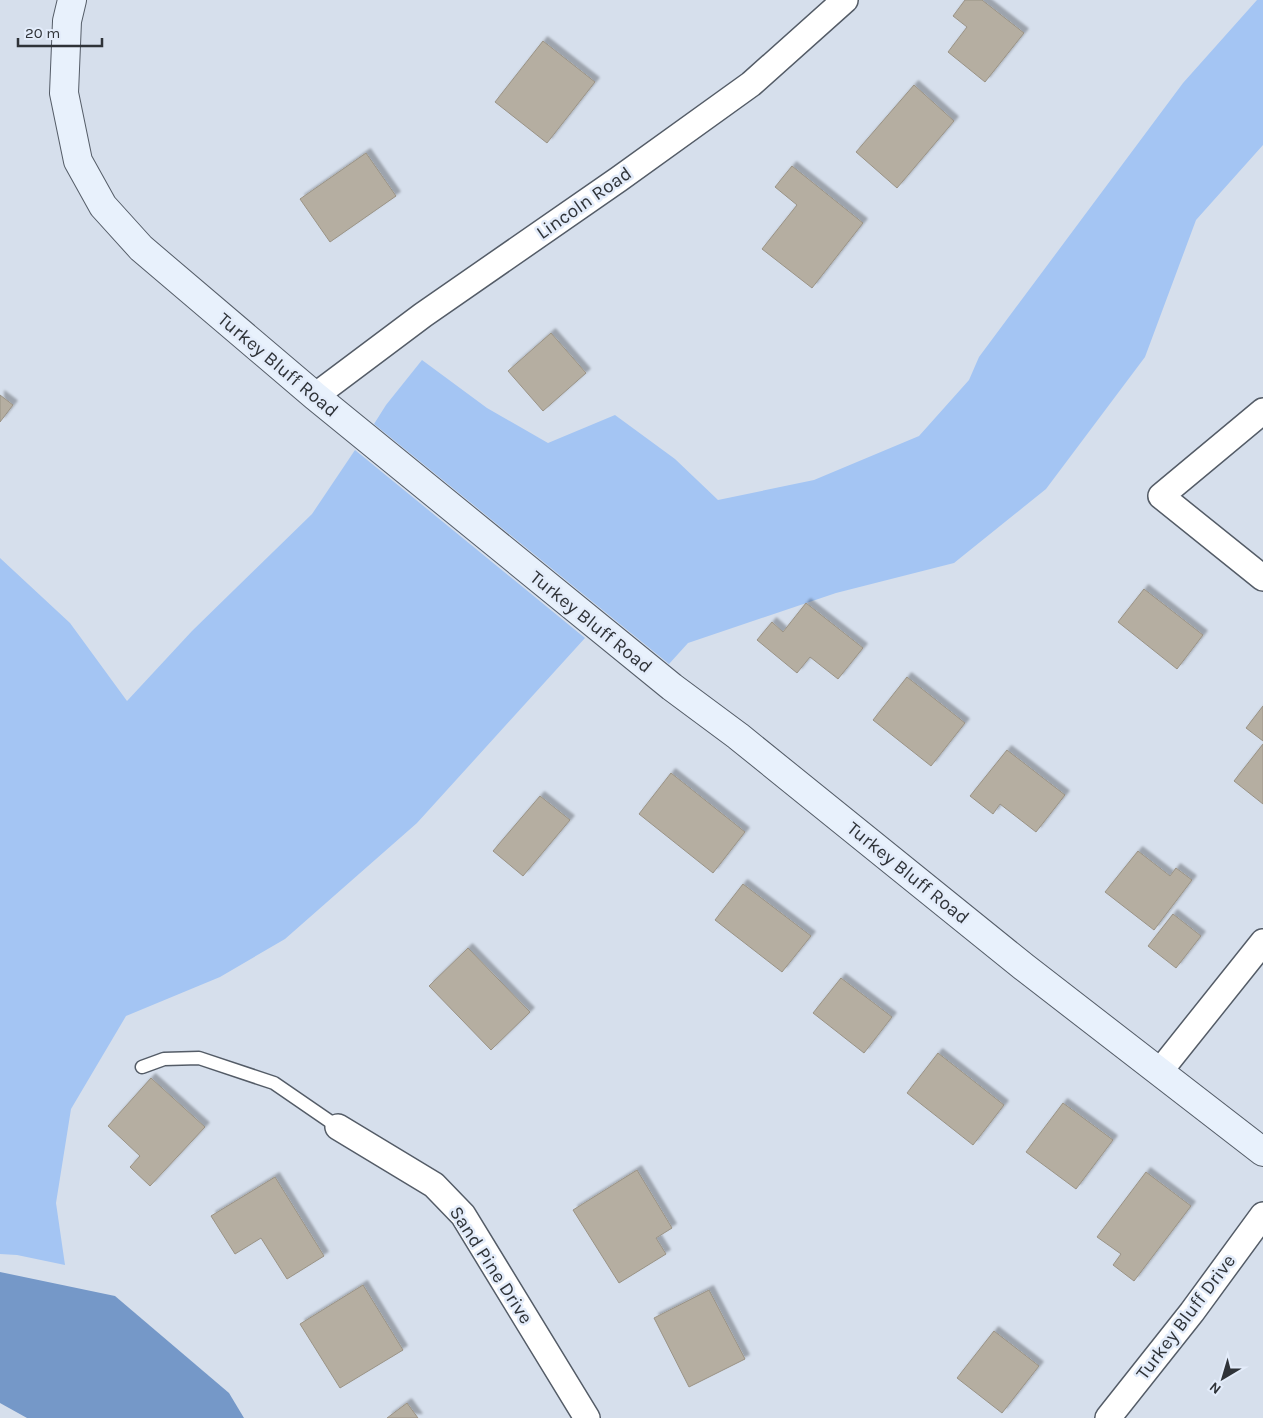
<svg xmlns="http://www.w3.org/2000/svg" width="1263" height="1418" font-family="Karla,sans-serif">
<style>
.green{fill:#a4c5f3}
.water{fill:#7598c8}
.building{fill:#b5aea1;stroke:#9a9386;filter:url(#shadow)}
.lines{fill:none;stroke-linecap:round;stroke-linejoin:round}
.lane-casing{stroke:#545c67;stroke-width:15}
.street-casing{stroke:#545c67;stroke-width:28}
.secondary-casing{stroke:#545c67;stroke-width:30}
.lane{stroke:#fff;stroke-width:12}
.street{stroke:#fff;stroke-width:25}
.secondary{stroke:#e8f1fc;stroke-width:28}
.labels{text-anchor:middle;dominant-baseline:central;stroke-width:5;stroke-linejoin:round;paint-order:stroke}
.street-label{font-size:19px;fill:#2f3338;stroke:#e3ecfa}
</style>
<defs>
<filter id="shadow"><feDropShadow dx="4.5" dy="-4.5" stdDeviation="1" flood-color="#0004"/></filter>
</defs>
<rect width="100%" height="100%" fill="#d6dfec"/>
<path class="green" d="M1257 0H1263V145L1196 220 1145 357 1046 489 954 563 836 593 688 643 669 664 374 424 386 405 422 360 487 408 548 443 615 415 675 459 718 500 814 480 919 436 969 380 979 357 1183 83Z
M355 450 585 638 417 823 285 939 220 977 126 1016 71 1109 56 1203 65 1265 17 1255 0 1254V558L70 623 127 701 192 631 312 514Z"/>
<path class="water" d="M0 1272 115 1296 229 1393 244 1418H27L0 1403Z"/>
<path class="building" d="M965 0H982L1024 33 985 82 948 52 967 27 953 16Z
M543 41 595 82 547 143 495 102Z
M914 85 954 121 897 188 856 152Z
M366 153 396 196 330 242 300 199Z
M792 166 863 223 812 288 762 249 797 205 775 187Z
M551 333 586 373 543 411 508 371Z
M0 395 13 405 0 422Z
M1144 589 1203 635 1177 669 1118 622Z
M806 603 863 648 838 679 810 657 797 673 757 640 772 622 783 632Z
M907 677 965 723 931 766 873 720Z
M1263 706V741L1246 728Z
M1263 744V804L1234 781Z
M1007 750 1065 795 1036 832 1000 804 993 814 970 796Z
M671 773 745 832 713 873 639 814Z
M540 796 570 820 523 876 493 851Z
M1138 851 1170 876 1176 868 1192 880 1154 930 1105 892Z
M743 884 811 936 782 972 715 920Z
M1173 914 1201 936 1176 968 1148 946Z
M468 948 530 1012 491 1050 429 986Z
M841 978 892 1017 864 1053 813 1013Z
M938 1053 1004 1105 973 1145 907 1093Z
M151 1078 205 1127 150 1186 130 1167 140 1156 108 1126Z
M1063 1103 1113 1140 1076 1189 1026 1152Z
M637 1170 672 1228 656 1238 666 1254 619 1283 573 1210Z
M1146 1172 1191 1206 1134 1281 1113 1265 1121 1254 1097 1237Z
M275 1177 324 1256 287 1279 261 1238 235 1254 211 1216Z
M363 1285 403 1350 340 1388 300 1324Z
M709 1290 745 1359 689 1387 654 1318Z
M994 1331 1039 1366 1002 1413 957 1378Z
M407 1403 418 1418H387Z"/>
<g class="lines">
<defs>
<path id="lane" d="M142 1067 164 1059 199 1058 274 1083 338 1127"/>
<path id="street" d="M315 396 423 315 619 179 751 84 845 0
M1263 411 1161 496 1263 578
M1160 1071 1263 942
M338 1127 434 1185 463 1215 587 1418
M1108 1418 1192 1312 1263 1215"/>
<path id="secondary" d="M72 0 67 21 64 93 78 161 103 206 141 248 315 396 672 687 738 736 1024 967 1263 1152"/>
</defs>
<use href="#lane" class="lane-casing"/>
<use href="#street" class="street-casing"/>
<use href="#secondary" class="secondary-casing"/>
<use href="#lane" class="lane"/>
<use href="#street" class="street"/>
<use href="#secondary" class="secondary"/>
</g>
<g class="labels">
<g class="street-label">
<text transform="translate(584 203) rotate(-35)">Lincoln Road</text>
<text transform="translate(278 365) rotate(40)">Turkey Bluff Road</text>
<text transform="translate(591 622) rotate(39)">Turkey Bluff Road</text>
<text transform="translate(908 873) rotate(39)">Turkey Bluff Road</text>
<text transform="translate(491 1265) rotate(57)">Sand Pine Drive</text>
<text transform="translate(1186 1317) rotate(-53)">Turkey Bluff Drive</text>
</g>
</g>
<g transform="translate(1223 1378) rotate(218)" stroke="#e3ecfa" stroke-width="4" paint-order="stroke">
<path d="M0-4L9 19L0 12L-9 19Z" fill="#2f3338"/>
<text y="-8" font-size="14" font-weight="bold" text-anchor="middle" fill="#2f3338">N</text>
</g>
<path d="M18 38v8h84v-8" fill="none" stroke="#2f3338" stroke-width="2.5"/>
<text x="25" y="38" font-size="15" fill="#2f3338" stroke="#e3ecfa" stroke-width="4" paint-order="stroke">20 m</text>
</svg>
